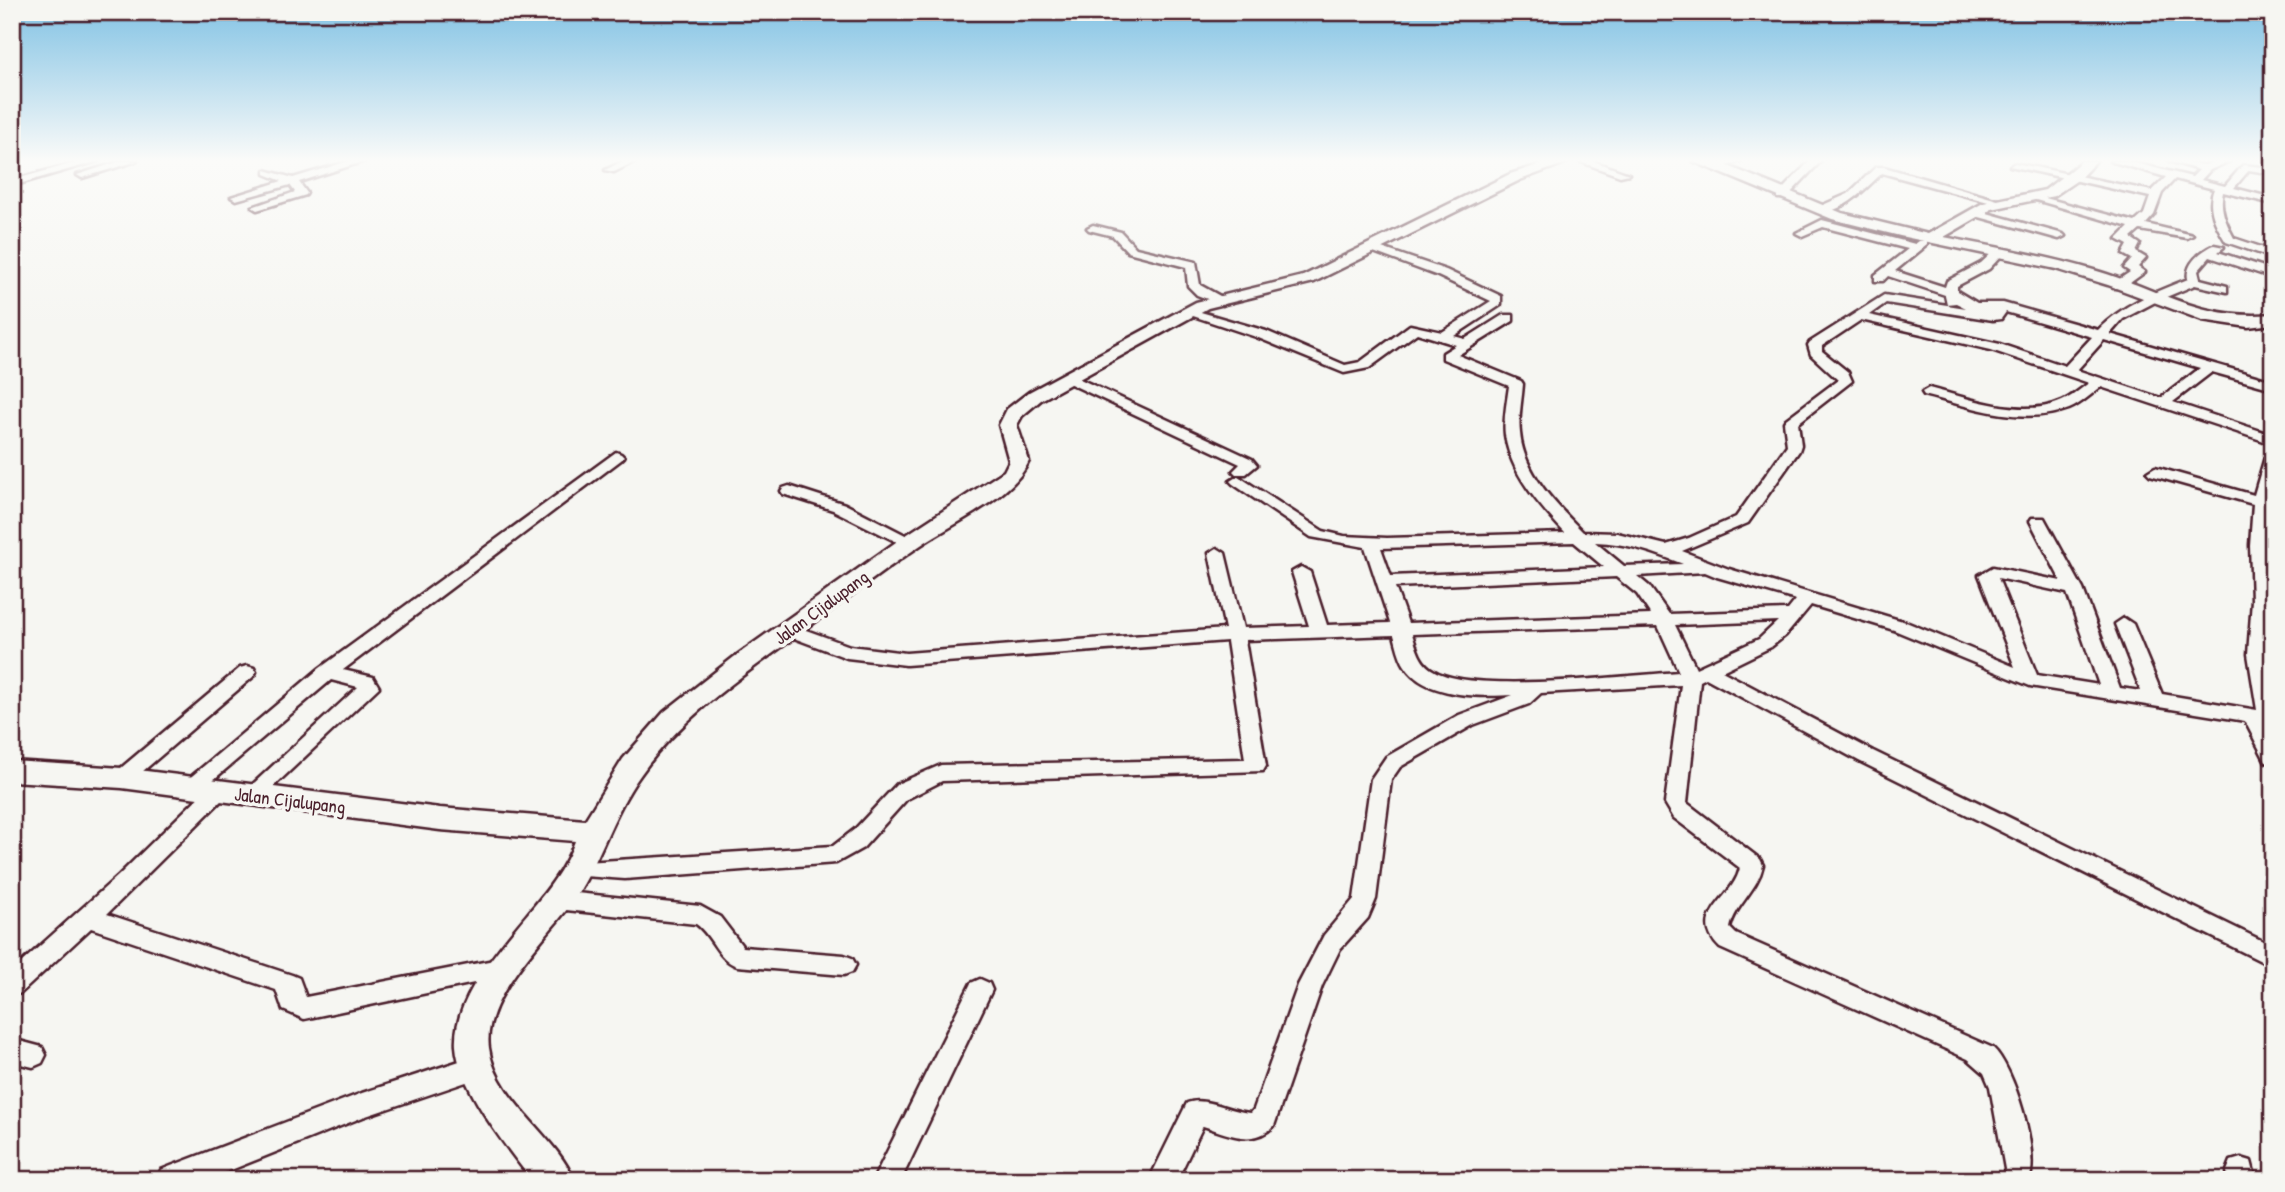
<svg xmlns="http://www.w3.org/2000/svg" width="2285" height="1192" font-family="'Patrick Hand',sans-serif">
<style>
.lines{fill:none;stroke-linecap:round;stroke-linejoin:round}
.minor-casing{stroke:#4a1f2b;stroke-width:5}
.tertiary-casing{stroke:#4a1f2b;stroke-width:5}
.minor{fill:#f6f6f2;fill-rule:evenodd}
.tertiary{fill:#f6f6f2;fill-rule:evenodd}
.labels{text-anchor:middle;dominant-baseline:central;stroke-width:7;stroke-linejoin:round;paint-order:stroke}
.street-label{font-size:19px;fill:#4a1f2b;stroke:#f6f6f2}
</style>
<rect width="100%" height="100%" fill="#f6f6f2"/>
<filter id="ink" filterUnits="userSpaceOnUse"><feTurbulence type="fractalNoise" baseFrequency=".0143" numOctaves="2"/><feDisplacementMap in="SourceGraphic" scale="14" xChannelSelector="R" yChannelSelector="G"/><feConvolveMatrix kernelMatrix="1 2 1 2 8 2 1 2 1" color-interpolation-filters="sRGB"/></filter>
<g filter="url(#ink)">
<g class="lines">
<defs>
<path id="minor" d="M12 161H20L12 164Z
M82 161H98L12 186V180Z
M121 161H137L82 178 77 175Z
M349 161H365L299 182 307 193 306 195 257 210 252 207 295 192 290 185 236 200 231 197 282 181 265 174V170L293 178Z
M623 161H636L614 172 605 170Z
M1578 161H1593L1629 174 1620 176Z
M1725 161H1741L1718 169 1713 166Z
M1810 161H1821L1786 198H1778V194Z
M2110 161H2127L2192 177 2199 170 2169 161 2205 165 2216 161H2230L2210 170 2201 180 2225 186 2243 165 2273 168V174L2249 170 2234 188 2273 198V204L2223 192C2219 209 2226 223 2234 238L2273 251V258L2226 242C2216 226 2206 208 2214 189L2175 179 2162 193 2154 215 2146 224 2193 235 2187 238 2140 230 2131 238 2140 244 2136 252 2146 258 2138 267 2145 272 2123 288H2115V282L2130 272 2124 268 2132 259 2123 254 2128 245 2117 239 2129 227 2029 198 2034 195 2135 222 2144 214 2150 197 2010 166 2015 163 2152 191 2166 177Z
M1876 167H1884L2008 203 2003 206 1882 173C1865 189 1842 215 1816 212V208L1848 194Z
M1976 210 2063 234 2065 236 2059 239 1972 215V211Z
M1822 220 1915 244 1919 241H1927V245L1895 271 1945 287 1947 281 1981 263 1996 249H2004V253L1989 269 1957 286V291L1977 303H2003L2098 330C2123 304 2155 292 2188 279 2185 264 2201 251 2214 245L2224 247 2218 252 2273 270V276L2270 277 2210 257 2198 271 2200 279 2227 286V292L2195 285 2159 300 2123 319 2110 334 2273 381V389L2212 372 2173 402 2273 435V444L2101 387C2091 394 2081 404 2069 409 2022 426 1970 407 1924 395L1922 392 1929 388C1969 398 2022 419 2062 401 2072 397 2080 389 2089 383L1991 350 1861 320 1822 346V351L1848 372 1852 381 1798 423 1801 445 1799 451 1748 523 1682 551 1729 569 1906 622 2015 667 1979 575 1993 567 2061 581 2030 521 2032 518H2044L2083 589 2120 688 2141 691 2115 624 2124 618 2133 624 2162 694 2257 710 2248 654 2252 600 2250 545 2253 504 2150 475 2147 472 2155 467 2254 495 2265 457 2273 453V482L2267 528 2270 600 2266 654 2273 695V726L2267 725 2273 737V764L2266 762 2245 721 2030 686 1894 630 1811 605 1786 635 1771 647 1722 671 1873 751 2273 946V967L1859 761 1706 678 1700 681 1687 803 1760 859 1763 865C1758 890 1735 905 1730 928L1736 934 1993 1048C2014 1067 2040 1154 2029 1180H2007L1990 1087 1984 1073 1968 1059 1720 948C1687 915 1733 900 1740 868L1674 818 1665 803 1681 685 1541 693 1529 704 1473 725 1400 767 1391 780 1376 899 1368 918 1340 949 1322 986 1274 1126C1253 1147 1228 1134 1203 1126L1177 1180H1149L1187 1103C1206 1096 1230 1112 1251 1113L1254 1109 1298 985 1324 935 1354 899 1371 779 1386 757 1459 715 1513 695C1481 697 1425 698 1405 666 1399 657 1397 645 1394 635L1245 640 1266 766 1263 771 942 781 907 799 863 848 836 863 625 879 570 875 567 869 570 863 833 846 855 829 897 784 941 765 1245 759 1227 641 906 665 847 658 783 634 780 630 783 626H795L850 646 906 653 1225 629 1209 553 1217 548 1225 553 1243 628 1309 626 1292 572 1301 567 1310 572 1327 625 1390 623 1365 547 1311 537 1233 484 1230 481 1238 476 1323 531 1344 536 1387 538 1565 533C1540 506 1510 473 1505 435 1503 419 1507 402 1509 386L1443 359V353L1456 345 1417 333 1369 368 1344 373 1256 337 1181 312 1187 308 1266 331 1345 365 1360 362 1410 325 1442 332 1491 301 1438 276 1368 250V246H1376L1446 270 1501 296V305L1454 336 1465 339 1503 315H1513V321L1458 355 1521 381 1523 384C1522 400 1518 416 1520 433 1523 472 1557 506 1583 532L1617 533 1666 545 1689 538 1736 517 1787 445 1784 422 1786 419 1838 380 1811 355 1808 345 1810 342 1884 295 1966 308 1956 303 1947 304 1945 295 1888 276 1883 281H1875V275L1908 249 1823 227 1802 236 1796 233ZM1886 303 1993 320 2001 319 2006 312 2092 337 2065 366 2000 344 1869 315ZM2104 340 2200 368 2161 398 2077 370ZM1574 542 1604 567 1391 576 1381 548ZM1595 542C1627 543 1653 552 1683 564L1624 566ZM1705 572 1717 577 1796 600 1788 610 1669 614 1649 586 1637 576ZM1616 577 1637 594 1651 615 1408 623 1395 587ZM1998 578 2067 593 2099 685 2037 675ZM1778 621 1759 639 1696 668 1675 625ZM1658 626 1679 672C1628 675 1471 695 1433 670 1419 662 1417 648 1412 634Z
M1093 225 1121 232 1136 248 1196 262 1200 285 1229 301 1223 305 1197 295 1188 286 1186 267 1128 252 1113 236 1089 230 1087 228Z
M1067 373 1252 459 1257 465 1246 474H1236L1233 471 1240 464 1062 380 1060 377Z
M616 452 621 454 624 457 621 460 343 670 373 677 379 687 258 801 251 803 244 801 241 795 358 687 331 680 200 791 193 794 186 791 183 786 186 781 320 668Z
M789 486 845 504 919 542 917 546H905L833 510 783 494 781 491 783 488Z
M247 666 254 668 256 672 254 676 129 783 122 786 115 783 112 778 115 773 240 668Z
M219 782 226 784 229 790 226 796 107 914 292 975 299 978 306 997 504 958 512 961 516 968 512 975 304 1019 283 1010 276 990 91 928 21 993 12 996V971L119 875 212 784Z
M557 891 700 906 720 917 743 947 844 955 852 958 856 965 852 972 844 975 737 966C717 959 713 936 696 924L557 909 549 907 546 900 549 893Z
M980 979 989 983 992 990 901 1180H873L971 983Z
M12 1039 42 1047 46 1055 42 1063 33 1067 12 1062Z
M478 1055 487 1059 491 1067 487 1075 363 1117 206 1180H157L161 1170 171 1166 362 1093Z
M2241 1158 2251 1161 2256 1180H2228L2227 1171 2231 1161Z"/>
<path id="tertiary" d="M1551 161H1571L1520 180 1314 282 1208 308 1041 400 1022 416 1017 425 1029 461C1012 499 952 523 918 547 877 575 838 605 798 635 742 676 682 716 641 774 610 816 599 867 568 908 541 943 482 1000 489 1048 496 1101 555 1134 574 1180H532C507 1148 459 1088 456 1046 453 1004 490 960 515 929 538 901 562 876 575 841L440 830 122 788 12 781V761L122 768 440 808 585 820 623 759 664 712 734 657 903 537 1004 471 1009 461 999 425 1007 409 1029 392 1196 302 1303 276 1510 174Z
M1692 161 1721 163 1842 213 1928 234 1983 203 2045 190 2082 161H2096L2079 179 2054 196 1992 209 1944 237C1995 247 2047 256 2097 271 2161 290 2202 321 2273 314V324L2248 327 2202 320 2108 285 2056 269 1900 236 1832 219Z"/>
</defs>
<use href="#minor" class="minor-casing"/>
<use href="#tertiary" class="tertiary-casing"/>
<use href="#minor" class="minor"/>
<use href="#tertiary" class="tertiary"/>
</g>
</g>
<linearGradient id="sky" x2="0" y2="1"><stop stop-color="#81c2e4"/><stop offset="0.49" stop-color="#fbfbf9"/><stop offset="1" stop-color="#fbfbf9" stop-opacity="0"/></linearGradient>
<rect width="2285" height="328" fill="url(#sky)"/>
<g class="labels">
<g class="street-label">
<text transform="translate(821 607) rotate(-36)">Jalan Cijalupang</text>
<text transform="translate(290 800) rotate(7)">Jalan Cijalupang</text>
</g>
</g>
<rect width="2285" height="1192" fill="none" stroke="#f6f6f2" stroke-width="42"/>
<rect x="21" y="21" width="2243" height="1150" fill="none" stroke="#4a1f2b" stroke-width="2.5" filter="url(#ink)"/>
</svg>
